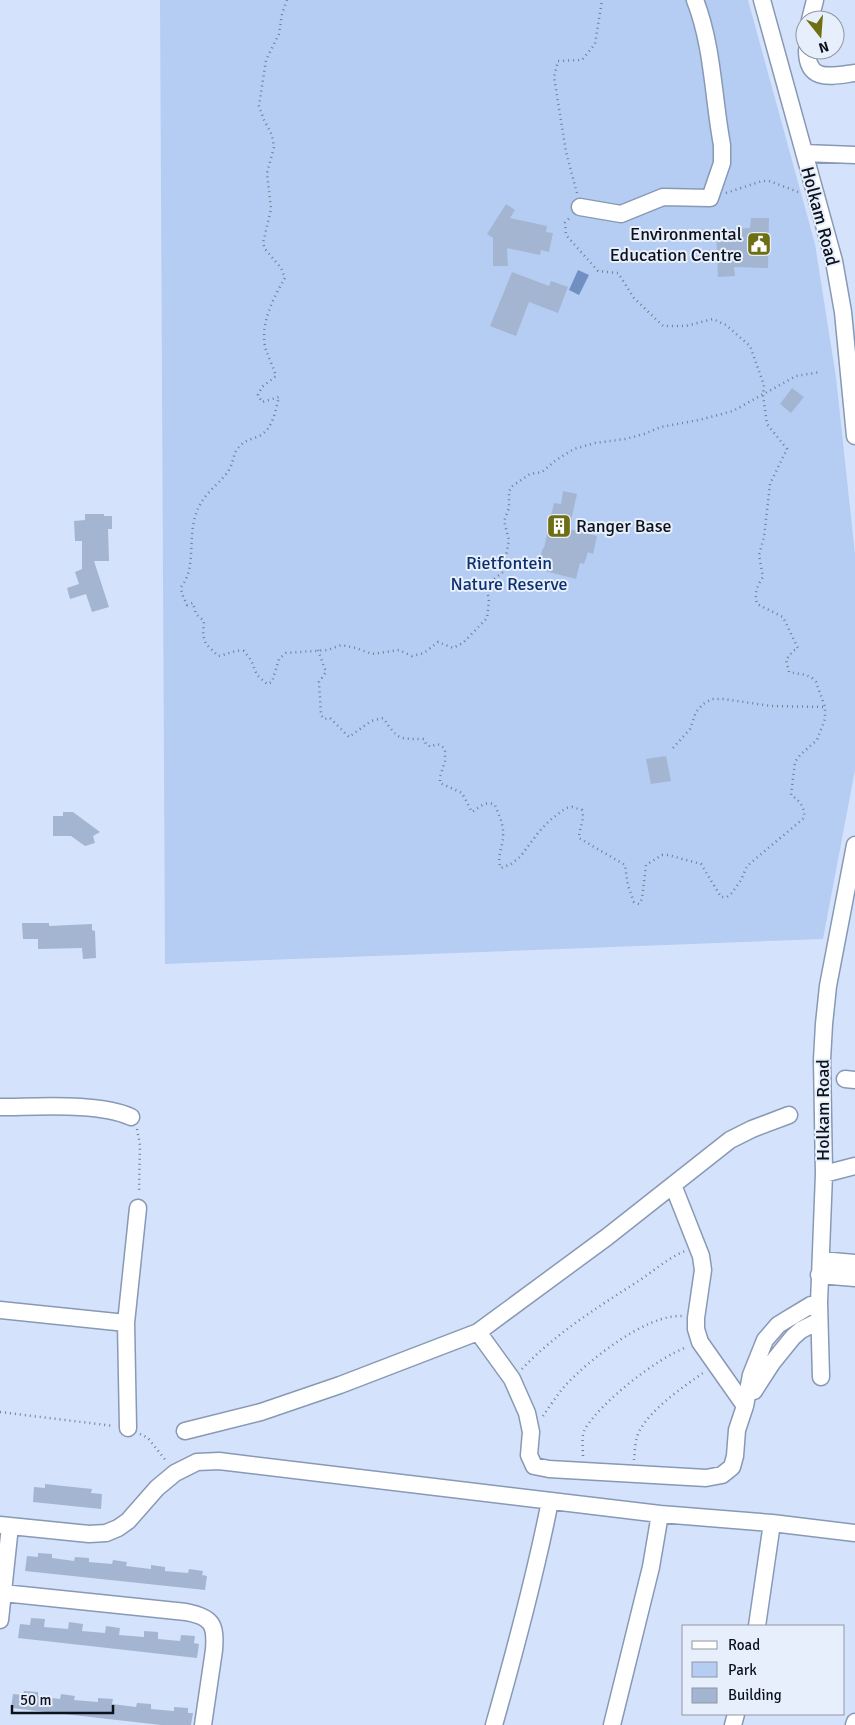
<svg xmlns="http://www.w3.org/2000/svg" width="855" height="1725" font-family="Signika,sans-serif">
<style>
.green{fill:#b5cdf3}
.water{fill:#718fc2}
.building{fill:#a4b5d2}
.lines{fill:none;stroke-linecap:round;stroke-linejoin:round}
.minor-casing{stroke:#8899b5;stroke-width:19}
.path{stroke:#737e8f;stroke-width:2.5;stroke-dasharray:1 4;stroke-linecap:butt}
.minor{stroke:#fff;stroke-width:16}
.labels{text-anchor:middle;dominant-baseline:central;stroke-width:4;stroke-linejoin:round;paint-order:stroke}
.street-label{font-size:18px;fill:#0c121c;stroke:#e8effc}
.poi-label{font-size:18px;fill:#0c121c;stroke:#e8effc;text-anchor:end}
.park-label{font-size:18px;fill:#0d316f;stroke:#e8effc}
</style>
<rect width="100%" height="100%" fill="#d4e3fb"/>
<path class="green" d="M160 0H748L815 244 836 377 855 554V770L823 939 165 964Z"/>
<path class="water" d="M578 270 589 275 579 295 569 290Z"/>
<path class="building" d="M506 204 515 210 510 218 547 226 546 232 553 233 549 252 541 250 540 255 507 248 508 266H493V238L487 234Z
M751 218H769L768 268 734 267 735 276 718 277 716 230 750 228Z
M512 272 549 286 551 281 568 287 558 313 529 302 516 336 490 326Z
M792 388 804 397 791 413 780 404Z
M563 491 577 494 569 529 597 536 593 554 588 552 584 564 580 563 576 579 537 569 543 548H544L554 503 561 504Z
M85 514H104V516H112V529H108L109 561H94L109 607 92 612 86 594 70 599 67 588 79 584 75 572 82 569V541H75L74 521 85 520Z
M666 756 671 781 651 784 646 759Z
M63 812H73L100 832 93 836 95 843 85 846 71 836H53V816H63Z
M22 923H49V926L92 924V930L95 931 96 958 83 959 82 948 38 949V939H23Z
M45 1484 92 1489 91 1493 102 1494 101 1509 33 1502 34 1487 45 1488Z
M38 1553 52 1554V1558L74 1561 75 1557 89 1558V1562L112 1564 113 1560 127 1562 126 1566 151 1569V1565L165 1567V1571L188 1573 189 1569 203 1571 202 1575 207 1576 205 1590 25 1571 27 1556 38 1557Z
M31 1618 45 1619 44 1627 68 1629 69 1622 83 1624 82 1631 105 1633 106 1626 120 1628 119 1635 144 1637V1631L158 1632V1639L180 1641 181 1635 195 1636 194 1643 199 1644 197 1658 18 1638 20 1624 30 1625Z
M24 1691 38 1692V1696L60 1699 61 1694 75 1696 74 1700 98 1702V1698L113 1699 112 1704 136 1707 137 1703 151 1704V1709L174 1711V1707L188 1708V1713H193L191 1725H161L11 1708 13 1694 23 1695Z"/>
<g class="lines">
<defs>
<path id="minor" d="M762 0 834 261 843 312 855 436
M810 20 815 0
M807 50C807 83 831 76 855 73
M804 153 855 155
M580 207 621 214 663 197 710 198 722 163V145C713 97 713 46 695 0
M845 1079 855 1080
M0 1107C36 1107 99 1102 131 1117
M824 1174 855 1166
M673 1185 701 1256 703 1270 696 1318V1329L700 1342 745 1406
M821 1260 855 1263
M819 1275 855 1278
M0 1310 126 1323
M478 1332 512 1379 527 1413 531 1432 529 1455 534 1466 549 1469 706 1478 722 1475 732 1467 735 1456 737 1430 745 1406 751 1375 765 1340 778 1325 786 1320 811 1305 819 1303
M821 1377 819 1303 824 1174 822 1060 824 1024 828 986 855 845
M754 1391 772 1363 793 1337 801 1330 819 1321
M128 1428 126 1323 138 1208
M185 1431 261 1412 340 1385 478 1332 607 1237 730 1140 752 1129 789 1115
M0 1525 89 1534 106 1533 118 1528 128 1521 157 1488 175 1473 197 1462 219 1461 660 1514 772 1523 855 1533
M3 1593 186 1612C212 1617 216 1624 214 1650L203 1725
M0 1620 10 1526
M757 1626 772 1523
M494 1725C515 1651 535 1577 550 1501
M612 1725 651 1567 660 1514
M733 1725 736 1714
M854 1725 855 1722"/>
</defs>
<use href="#minor" class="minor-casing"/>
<path class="path" d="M287 0 282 14 279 34 266 60 259 106 264 120 272 135 274 147 267 173 271 209 263 243 265 249 281 268 285 278C273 298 259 326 266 350 269 358 273 367 276 376L262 387 258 395 262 402 279 397C275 412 273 429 259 436 253 439 246 440 242 444 232 453 235 458 230 468 224 480 208 490 201 503 184 531 199 565 181 587L182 594 187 605 193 603 196 614 204 621 203 635 206 644 218 656C227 655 235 649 244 651L251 660 257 675 267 684 272 682 279 659 286 653 328 650 341 645 356 648 372 654 399 650 412 656 424 653 438 642 453 648 463 643 487 618 489 601 487 589 489 583 503 572 509 540 504 521 509 508V492L511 487 530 474 542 472 556 460 574 449 595 443 625 439 644 434 661 427 699 420 733 411 796 376 820 372
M577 193 566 152 554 77 558 61 582 60 595 44 602 0
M726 193 762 181H769L801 193
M318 650 326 672 319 682 321 715 324 719 330 718 349 737 371 721 383 718C399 740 397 739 424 739L426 744 431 747C437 743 440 744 445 749V761L440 777V783L462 793 472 812C480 807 486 800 495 805 499 815 504 825 503 836 503 847 496 858 501 868L511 864 520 857 538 833 549 821 566 808 572 807 582 810C585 820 579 828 579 838L625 865 628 886 634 902 639 904 642 899 646 865 662 855H668L701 864 721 897H727L732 893 741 880 747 866 804 818C805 807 800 801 791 795L795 762 800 755 817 740 825 719V707L816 682 812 678 806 675 789 672 786 660 793 651 798 648 783 617 757 604C754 593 757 586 763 577L759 555 764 537 770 484 787 449 767 424 763 395 764 385 750 346 726 325 713 319 686 326H663L634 298 618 273 598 271 566 235 565 223 571 216
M673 748 690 729 696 712 703 704 712 699H724L771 706 825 707
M137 1129 140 1145 139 1193
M522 1369C556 1333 598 1307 640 1280 655 1270 668 1258 685 1251
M0 1412 114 1426
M543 1416C549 1407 556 1397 563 1388 586 1362 646 1314 682 1316
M140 1434 148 1438 167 1462
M583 1456C583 1448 581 1436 585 1429 601 1402 657 1358 687 1347
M634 1460C635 1450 635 1438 640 1430 652 1408 683 1387 703 1373"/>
<use href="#minor" class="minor"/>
</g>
<defs>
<symbol id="civic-square" viewBox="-11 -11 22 22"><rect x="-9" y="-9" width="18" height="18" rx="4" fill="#6e6f12" stroke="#e8effc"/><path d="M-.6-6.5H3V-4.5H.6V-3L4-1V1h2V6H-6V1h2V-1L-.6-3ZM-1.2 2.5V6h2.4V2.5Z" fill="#fff"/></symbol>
<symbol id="building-square" viewBox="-11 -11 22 22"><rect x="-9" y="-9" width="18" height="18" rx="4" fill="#6e6f12" stroke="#e8effc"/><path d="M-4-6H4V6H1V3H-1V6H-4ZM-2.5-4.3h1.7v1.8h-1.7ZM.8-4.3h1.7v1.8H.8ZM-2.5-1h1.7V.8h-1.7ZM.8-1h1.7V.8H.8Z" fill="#fff"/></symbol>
</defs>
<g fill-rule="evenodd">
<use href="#civic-square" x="745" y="230" width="28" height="28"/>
<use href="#building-square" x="545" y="512" width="28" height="28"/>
</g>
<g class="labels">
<g class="street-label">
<text transform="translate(820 216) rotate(75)">Holkam Road</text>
<text transform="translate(823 1110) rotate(-90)">Holkam Road</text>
</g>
<g class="poi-label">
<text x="742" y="234">Environmental<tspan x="742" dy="21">Education Centre</tspan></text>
<text x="576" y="526" text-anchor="start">Ranger Base</text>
</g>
<g class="park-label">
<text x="509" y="563">Rietfontein<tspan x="509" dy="21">Nature Reserve</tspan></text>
</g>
</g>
<rect x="682" y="1625" width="162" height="90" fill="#e8effc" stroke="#9097a2"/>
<rect x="692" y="1641" width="25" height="8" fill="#ffffff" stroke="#9097a2"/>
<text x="728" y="1650" font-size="15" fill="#0c121c">Road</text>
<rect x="692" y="1662" width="25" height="15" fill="#b5cdf3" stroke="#9097a2"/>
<text x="728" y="1675" font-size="15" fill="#0c121c">Park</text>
<rect x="692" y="1688" width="25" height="15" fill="#a4b5d2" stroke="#9097a2"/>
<text x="728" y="1700" font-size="15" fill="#0c121c">Building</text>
<g transform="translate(820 35) rotate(163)"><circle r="24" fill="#e8effc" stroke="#9097a2"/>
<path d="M0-4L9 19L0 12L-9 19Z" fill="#6e6f12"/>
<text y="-8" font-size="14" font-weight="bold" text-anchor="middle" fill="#0c121c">N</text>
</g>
<path d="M12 1705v8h101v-8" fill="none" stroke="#0c121c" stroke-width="2.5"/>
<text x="20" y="1705" font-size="15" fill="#0c121c" stroke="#e8effc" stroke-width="4" paint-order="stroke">50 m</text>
</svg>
